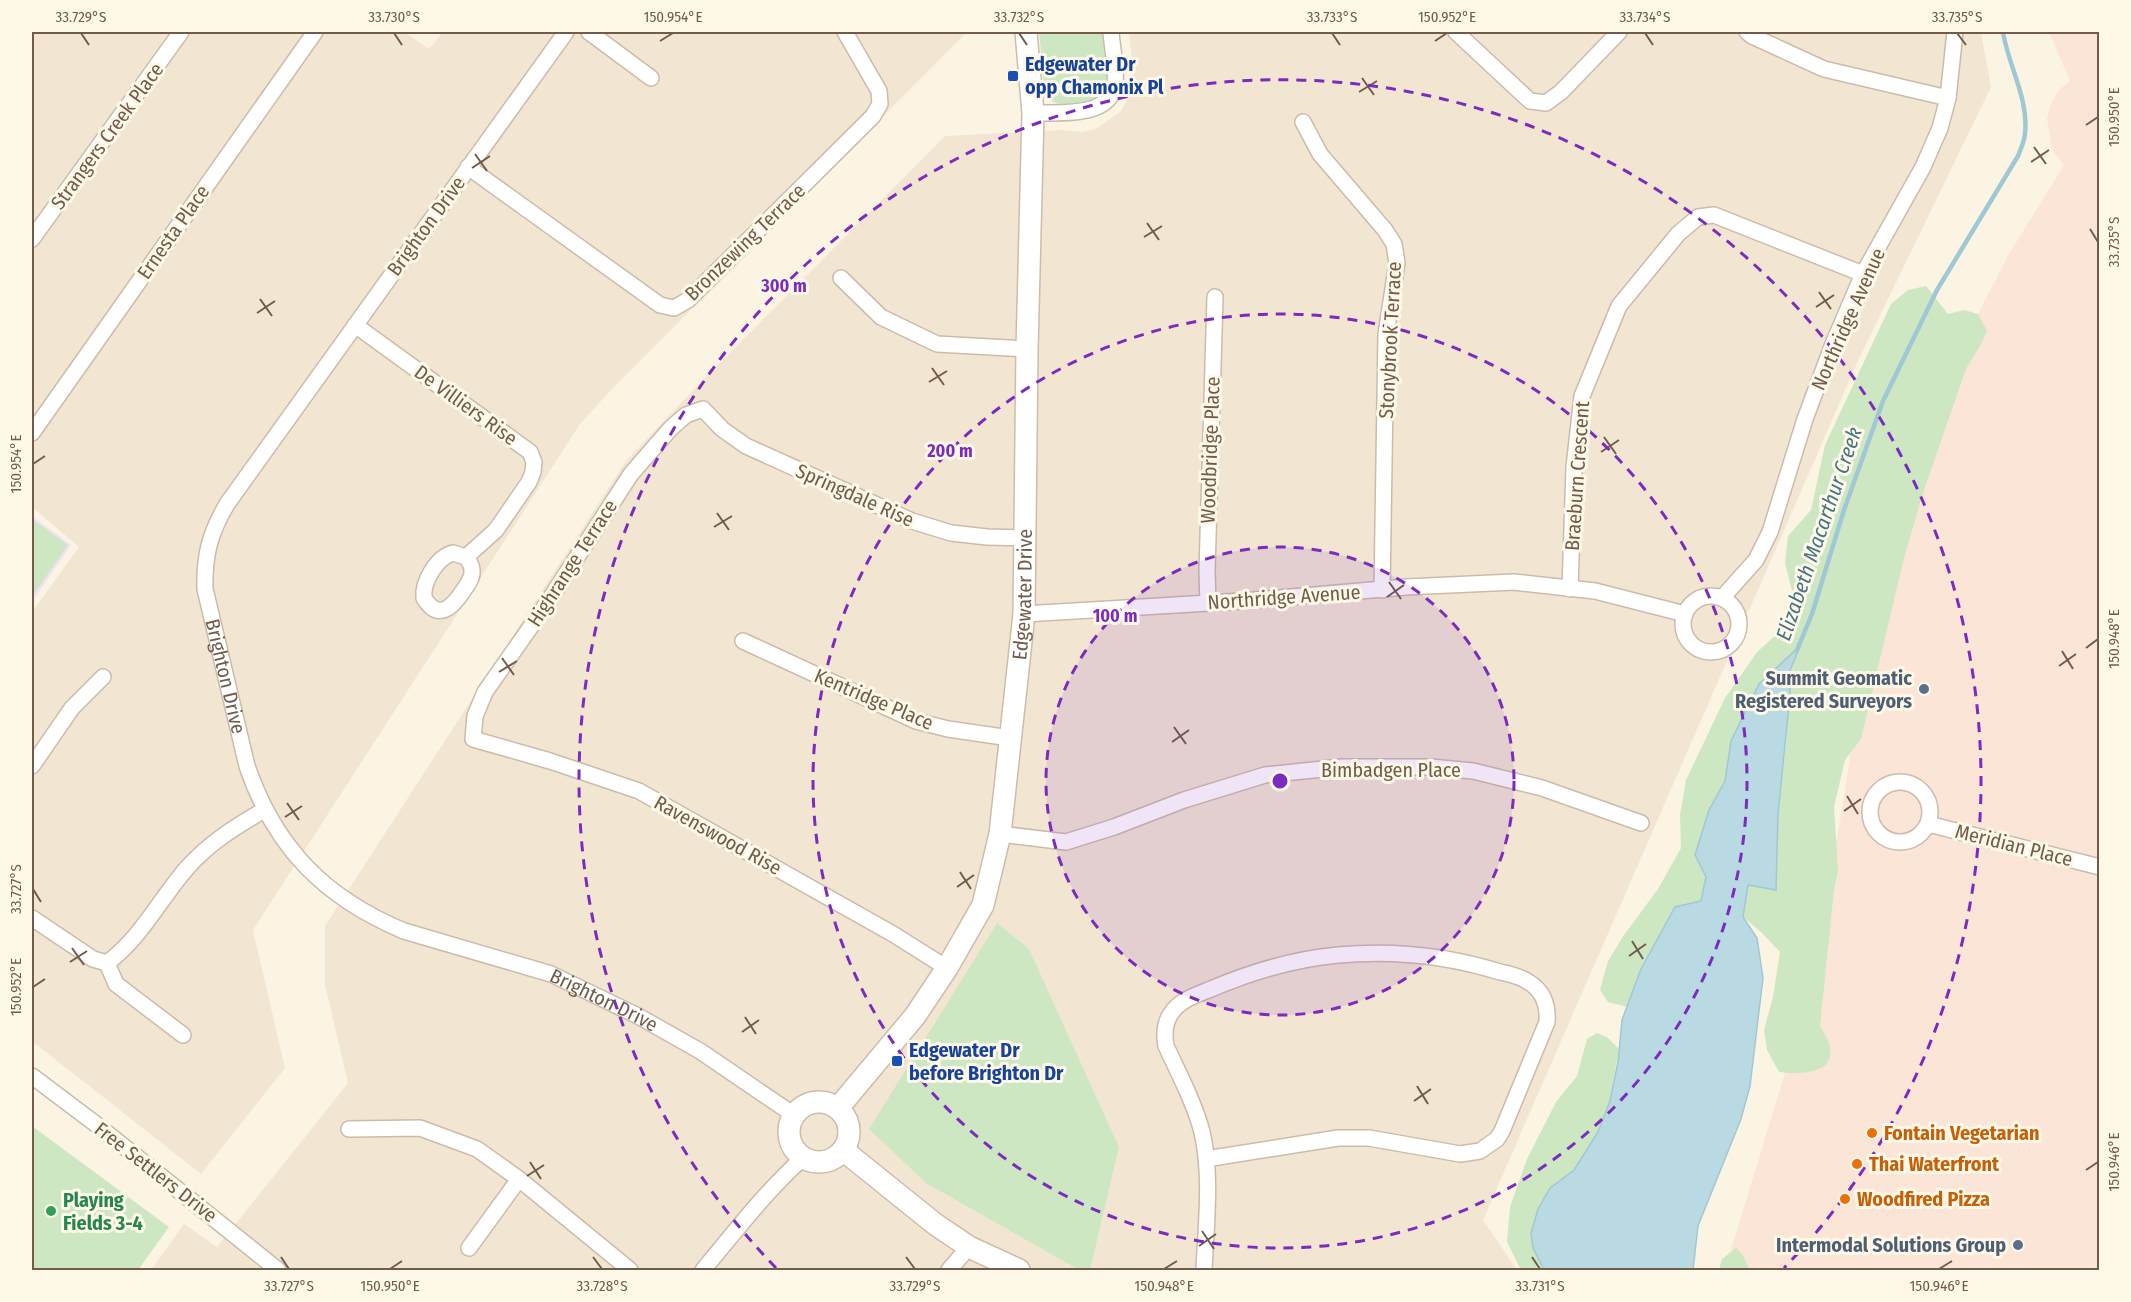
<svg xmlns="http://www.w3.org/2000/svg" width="2131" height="1302" font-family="'Fira Sans Condensed',sans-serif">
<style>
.residential{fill:#f2e6d2}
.commercial{fill:#fbe5d7}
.education{fill:#f1e0f7}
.green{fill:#cee7c3}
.water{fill:#b9d9e3;stroke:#a0c8d4;stroke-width:1.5}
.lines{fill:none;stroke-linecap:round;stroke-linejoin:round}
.stream{stroke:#a0c8d4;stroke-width:4.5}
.street-casing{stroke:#cbbcaa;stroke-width:18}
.secondary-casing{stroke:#cebca9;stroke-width:24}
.street{stroke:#fff;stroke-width:15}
.secondary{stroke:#fff;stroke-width:21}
.ticks{fill:none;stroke:#715c4b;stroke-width:2}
.ring{fill:none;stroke:#7b2cbf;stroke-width:3;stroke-dasharray:10 8}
.transit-dot{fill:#1a4fb4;stroke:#fef8e9;stroke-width:2}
.service-dot{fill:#5c6f8a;stroke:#fef8e9;stroke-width:2}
.food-dot{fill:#e8710a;stroke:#fef8e9;stroke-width:2}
.leisure-dot{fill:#2e9e5b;stroke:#fef8e9;stroke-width:2}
.labels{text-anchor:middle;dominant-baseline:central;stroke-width:6;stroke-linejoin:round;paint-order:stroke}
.transit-label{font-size:20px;font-weight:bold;fill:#164399;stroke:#fef8e9;text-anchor:start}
.street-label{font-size:20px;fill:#715c4b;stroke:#fef8e9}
.service-label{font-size:20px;font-weight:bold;fill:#4e5e75;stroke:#fef8e9;text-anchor:end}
.food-label{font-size:20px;font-weight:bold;fill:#c56008;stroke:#fef8e9;text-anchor:start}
.leisure-label{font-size:20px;font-weight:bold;fill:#27864d;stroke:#fef8e9;text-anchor:start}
.water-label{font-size:21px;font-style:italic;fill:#467484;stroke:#fef8e9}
.centre{fill:#7b2cbf;stroke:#fef8e9;stroke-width:3}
.ring-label{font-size:18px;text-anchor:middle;font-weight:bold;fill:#7b2cbf;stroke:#fef8e9;stroke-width:6;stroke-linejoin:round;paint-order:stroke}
.neatline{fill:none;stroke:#715c4b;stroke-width:2}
.ticks-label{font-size:15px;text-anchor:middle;fill:#715c4b}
</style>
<rect width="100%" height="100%" fill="#fbf4e3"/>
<path class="residential" d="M32 32H404L429 49 443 32H967L611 390 580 424 253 930 285 1068 201 1174 32 1041V612L79 547 32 507Z
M1129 32H1981L1991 87 1857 363 1483 1220 1517 1270H151L184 1224 217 1247 348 1083 325 985V926L626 461 699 384 945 136 1062 130 1083 132 1096 129 1120 112 1133 90 1134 80Z"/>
<path class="commercial" d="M2049 32H2099V1270H1727L1731 1250 1794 1043 1839 828 1865 660 1978 314 2009 254 2064 165 2052 150 2047 119 2051 104 2059 90 2070 81Z"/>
<path class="education" d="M32 516 71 545 32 602Z"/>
<path class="green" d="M1039 32H1104C1106 59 1120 102 1081 105 1066 106 1063 107 1050 100L1044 85Z
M1926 286 1948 314 1964 310 1978 314 1987 331 1980 346 1966 369 1923 493 1904 558 1861 739 1845 760 1834 807 1838 871 1834 890 1820 1026C1848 1068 1815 1076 1779 1072L1767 1050 1764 1030 1773 997 1780 952 1761 932 1743 917 1748 885 1776 890 1778 814 1786 743 1790 675 1799 647 1731 741 1725 781 1709 810 1706 877 1701 901 1674 908 1641 969 1627 1007 1608 1002 1600 990 1608 961 1624 935 1658 889 1681 848 1680 815 1686 780 1725 698 1757 652 1798 615 1785 563 1788 536 1811 510 1825 445 1891 304 1908 290Z
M32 519 68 545 32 597Z
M997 923 1029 949 1119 1147 1090 1270H1079L926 1183 869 1129Z
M1597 1033 1607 1037 1619 1049 1610 1101 1598 1132 1574 1170 1550 1188 1538 1209 1531 1233 1533 1248 1544 1270H1521L1507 1242 1510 1207 1527 1159 1556 1102 1577 1076 1587 1039Z
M32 1126 169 1227 138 1270H32Z
M1736 1248 1742 1254 1750 1270H1719L1722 1259Z"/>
<path class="water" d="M1800 646 1790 671V695L1778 814 1776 890 1748 885 1743 917 1757 938 1763 978 1750 1086 1741 1119 1698 1226 1693 1270H1544L1533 1248 1531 1233 1538 1209 1550 1188 1574 1170 1598 1132 1610 1101 1618 1062 1622 1020 1641 969 1675 907 1701 901 1706 877 1695 855 1709 810 1725 781 1731 741 1759 684Z"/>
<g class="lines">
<path class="stream" d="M1797 650 1812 614 1844 510 1883 401 1937 290 2018 156C2021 148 2025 140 2025 133 2029 99 2008 65 2003 32"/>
<defs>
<g id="street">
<path id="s1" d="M566 32 227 504C210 533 204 555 205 589L247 766C275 848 325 898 404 931L551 974 638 1016 700 1051 794 1115"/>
<path d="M589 32 651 78"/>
<path d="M1456 32 1530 101 1546 103 1561 92 1619 32"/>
<path d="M1747 32 1752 36 1824 69 1948 98"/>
<path d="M1033 113C1058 112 1110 119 1115 84 1117 68 1112 48 1111 32"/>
<path d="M1303 122 1320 154 1385 230 1394 244 1397 263 1386 334 1382 590"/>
<path d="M468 167 660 305 674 308 688 300 873 116 880 104 879 91 845 32"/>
<path d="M32 239 181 32"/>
<path d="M841 278 881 317 937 344 1027 349"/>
<path d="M355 325 530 452 534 462 533 472 529 482 496 530 466 557"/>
<path d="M32 433 315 32"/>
<path d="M453 553 466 557C469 561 472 565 472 570 473 578 467 585 463 591 452 608 438 621 424 598 422 582 437 557 453 553Z"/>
<path d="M1570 589 1574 467 1582 396 1619 306 1678 234 1698 217 1714 215 1863 274"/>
<circle cx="1711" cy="624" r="28"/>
<path d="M1722 598 1756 560 1770 532 1805 419 1833 344 1863 274 1923 167 1940 128 1948 98 1955 32"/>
<path d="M1208 603 1207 571 1215 297"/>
<path d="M1024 614 1243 601 1406 587 1514 582 1595 591 1685 614"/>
<path d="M743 641 916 721 948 729 1010 738"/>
<path d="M32 766 72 708 103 677"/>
<circle cx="1900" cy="812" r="30"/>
<path d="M1928 824 2100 867"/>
<path d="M1000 834 1066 842 1114 827 1184 800 1265 775 1342 767H1431L1473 771 1542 788 1641 823"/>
<path d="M32 918 93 959 107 963C141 938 160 899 187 868 209 843 235 827 264 810"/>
<path d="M107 963 116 984 183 1035"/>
<path d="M947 968 893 934 639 791 550 761 473 739 475 716 485 692 546 605 631 474 671 428 686 415 703 409 722 429 746 446 912 521 951 533 987 537 1024 538"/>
<path d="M32 1076 97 1125 278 1270"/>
<path d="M349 1129 420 1128 477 1149 519 1179 630 1270"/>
<path d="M469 1248 519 1179"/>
<path d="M703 1270C735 1232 766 1191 803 1158"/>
<path d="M949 1270 969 1247"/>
<path d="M1204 1270C1206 1225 1212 1176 1202 1132 1194 1102 1179 1074 1166 1046 1164 1035 1164 1025 1170 1015 1179 1000 1196 995 1211 989 1251 972 1295 959 1338 955 1392 950 1449 956 1500 972 1510 974 1522 977 1530 983 1544 992 1548 1007 1547 1022L1502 1131 1497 1139 1480 1151 1460 1154 1369 1138H1338L1206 1159"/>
</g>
<g id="secondary">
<circle cx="819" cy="1132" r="30"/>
<path id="s2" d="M838 1108 915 1016 947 968 983 905 1000 834 1024 614 1027 349 1033 113 1026 32"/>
<path d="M843 1150 935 1224 969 1247 1019 1270"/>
</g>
</defs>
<use href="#street" class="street-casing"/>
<use href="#secondary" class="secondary-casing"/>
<use href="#street" class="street"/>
<use href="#secondary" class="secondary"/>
</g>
<path class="ticks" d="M81 33 89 45M394 33 402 45M1019 33 1027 45M1332 33 1340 45M1645 33 1653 45M1957 33 1966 45M660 41 673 33M1435 41 1447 33M1362 78 1374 95M1359 92 1377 81M2086 125 2098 117M2034 147 2046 164M475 154 487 171M2031 162 2049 150M472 168 490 156M1147 223 1159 240M2090 229 2098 242M1144 237 1162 226M1819 292 1831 309M260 299 272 316M1816 307 1834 295M257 313 275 301M932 368 944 385M929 382 947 371M1604 437 1616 454M1601 452 1619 440M33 464 45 456M717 513 729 530M714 527 732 516M1389 582 1401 599M1387 597 1404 585M2086 648 2098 639M2062 651 2073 669M502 658 514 675M2059 666 2076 654M499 672 517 661M1174 727 1186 744M1172 742 1189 730M1847 796 1858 814M287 803 299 820M1844 811 1861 799M285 817 302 806M960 872 971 889M957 887 974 875M33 889 41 902M1632 941 1643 959M72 948 84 965M1629 956 1646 944M70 962 87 951M33 987 45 979M745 1017 756 1034M742 1032 759 1020M1417 1086 1428 1104M1414 1101 1431 1089M530 1162 541 1179M2086 1170 2098 1162M527 1176 544 1165M1202 1231 1214 1249M1199 1246 1216 1234M281 1257 289 1269M593 1257 602 1269M906 1257 915 1269M1532 1257 1540 1269M390 1269 402 1261M1164 1269 1177 1261M1939 1269 1952 1261"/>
<circle cx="1280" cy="781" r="234" fill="#7b2cbf" fill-opacity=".12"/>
<g class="ring">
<circle cx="1280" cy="781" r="234"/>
<circle cx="1280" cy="781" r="467"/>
<path d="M776 1268A701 701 0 1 1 1784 1268"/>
</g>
<g class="transit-dot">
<rect x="1007" y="70" width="12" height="12" rx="3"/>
<rect x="891" y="1055" width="12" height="12" rx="3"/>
</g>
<g class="service-dot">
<circle cx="1924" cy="689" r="6"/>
<circle cx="2018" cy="1245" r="6"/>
</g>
<g class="food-dot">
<circle cx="1872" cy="1133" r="6"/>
<circle cx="1857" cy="1164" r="6"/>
<circle cx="1845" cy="1199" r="6"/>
</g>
<circle class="leisure-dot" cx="51" cy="1211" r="6"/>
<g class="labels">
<g class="transit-label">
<text x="1025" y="64">Edgewater Dr<tspan x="1025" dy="23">opp Chamonix Pl</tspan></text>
<text x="909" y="1050">Edgewater Dr<tspan x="909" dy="23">before Brighton Dr</tspan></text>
</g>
<g class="street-label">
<text transform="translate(107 136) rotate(-54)">Strangers Creek Place</text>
<text transform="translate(426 226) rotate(-54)">Brighton Drive</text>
<text transform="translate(173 232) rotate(-55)">Ernesta Place</text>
<text transform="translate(745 242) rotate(-44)">Bronzewing Terrace</text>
<text transform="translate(1848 319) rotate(-66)">Northridge Avenue</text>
<text transform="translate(1390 340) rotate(-87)">Stonybrook Terrace</text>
<text transform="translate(466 405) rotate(36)">De Villiers Rise</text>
<text transform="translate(1210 450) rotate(-88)">Woodbridge Place</text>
<text transform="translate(1577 476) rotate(-86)">Braeburn Crescent</text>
<text transform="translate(855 495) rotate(24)">Springdale Rise</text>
<text transform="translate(572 563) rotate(-57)">Highrange Terrace</text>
<text stroke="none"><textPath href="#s2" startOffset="564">Edgewater Drive</textPath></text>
<text transform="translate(1284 597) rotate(-4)">Northridge Avenue</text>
<text stroke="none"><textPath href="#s1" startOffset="760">Brighton Drive</textPath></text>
<text transform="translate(874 699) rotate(23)">Kentridge Place</text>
<text x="1391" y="770">Bimbadgen Place</text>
<text transform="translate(718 835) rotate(29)">Ravenswood Rise</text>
<text transform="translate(2014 845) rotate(14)">Meridian Place</text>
<text stroke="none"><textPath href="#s1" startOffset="1300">Brighton Drive</textPath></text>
<text transform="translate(156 1172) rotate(38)">Free Settlers Drive</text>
</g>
<g class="service-label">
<text x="1912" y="678">Summit Geomatic<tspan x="1912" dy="23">Registered Surveyors</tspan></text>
<text x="2006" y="1245">Intermodal Solutions Group</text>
</g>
<g class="food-label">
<text x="1884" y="1133">Fontain Vegetarian</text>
<text x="1869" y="1164">Thai Waterfront</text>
<text x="1857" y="1199">Woodfired Pizza</text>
</g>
<g class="leisure-label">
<text x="63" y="1200">Playing<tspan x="63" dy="23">Fields 3-4</tspan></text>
</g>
<g class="water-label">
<text transform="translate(1819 534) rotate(-71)">Elizabeth Macarthur Creek</text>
</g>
</g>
<circle cx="1280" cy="781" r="9" class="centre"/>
<g class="ring-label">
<text x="784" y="292">300 m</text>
<text x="950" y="457">200 m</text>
<text x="1115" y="622">100 m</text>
</g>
<rect width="2131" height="1302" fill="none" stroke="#fef8e9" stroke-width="66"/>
<rect x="33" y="33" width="2065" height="1236" class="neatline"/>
<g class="ticks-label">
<text x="81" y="22">33.729°S</text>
<text x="394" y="22">33.730°S</text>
<text x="673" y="22">150.954°E</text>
<text x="1019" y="22">33.732°S</text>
<text x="1332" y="22">33.733°S</text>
<text x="1447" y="22">150.952°E</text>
<text x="1645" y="22">33.734°S</text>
<text x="1957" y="22">33.735°S</text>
<text transform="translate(2114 117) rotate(-90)" y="5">150.950°E</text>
<text transform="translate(2114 242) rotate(-90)" y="5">33.735°S</text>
<text transform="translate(16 464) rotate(-90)" y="5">150.954°E</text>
<text transform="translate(2114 639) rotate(-90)" y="5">150.948°E</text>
<text transform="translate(16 889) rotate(-90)" y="5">33.727°S</text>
<text transform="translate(16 987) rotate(-90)" y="5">150.952°E</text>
<text transform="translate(2114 1162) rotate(-90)" y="5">150.946°E</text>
<text x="289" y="1291">33.727°S</text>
<text x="390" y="1291">150.950°E</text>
<text x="602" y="1291">33.728°S</text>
<text x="915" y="1291">33.729°S</text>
<text x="1164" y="1291">150.948°E</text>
<text x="1540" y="1291">33.731°S</text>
<text x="1939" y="1291">150.946°E</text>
</g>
</svg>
